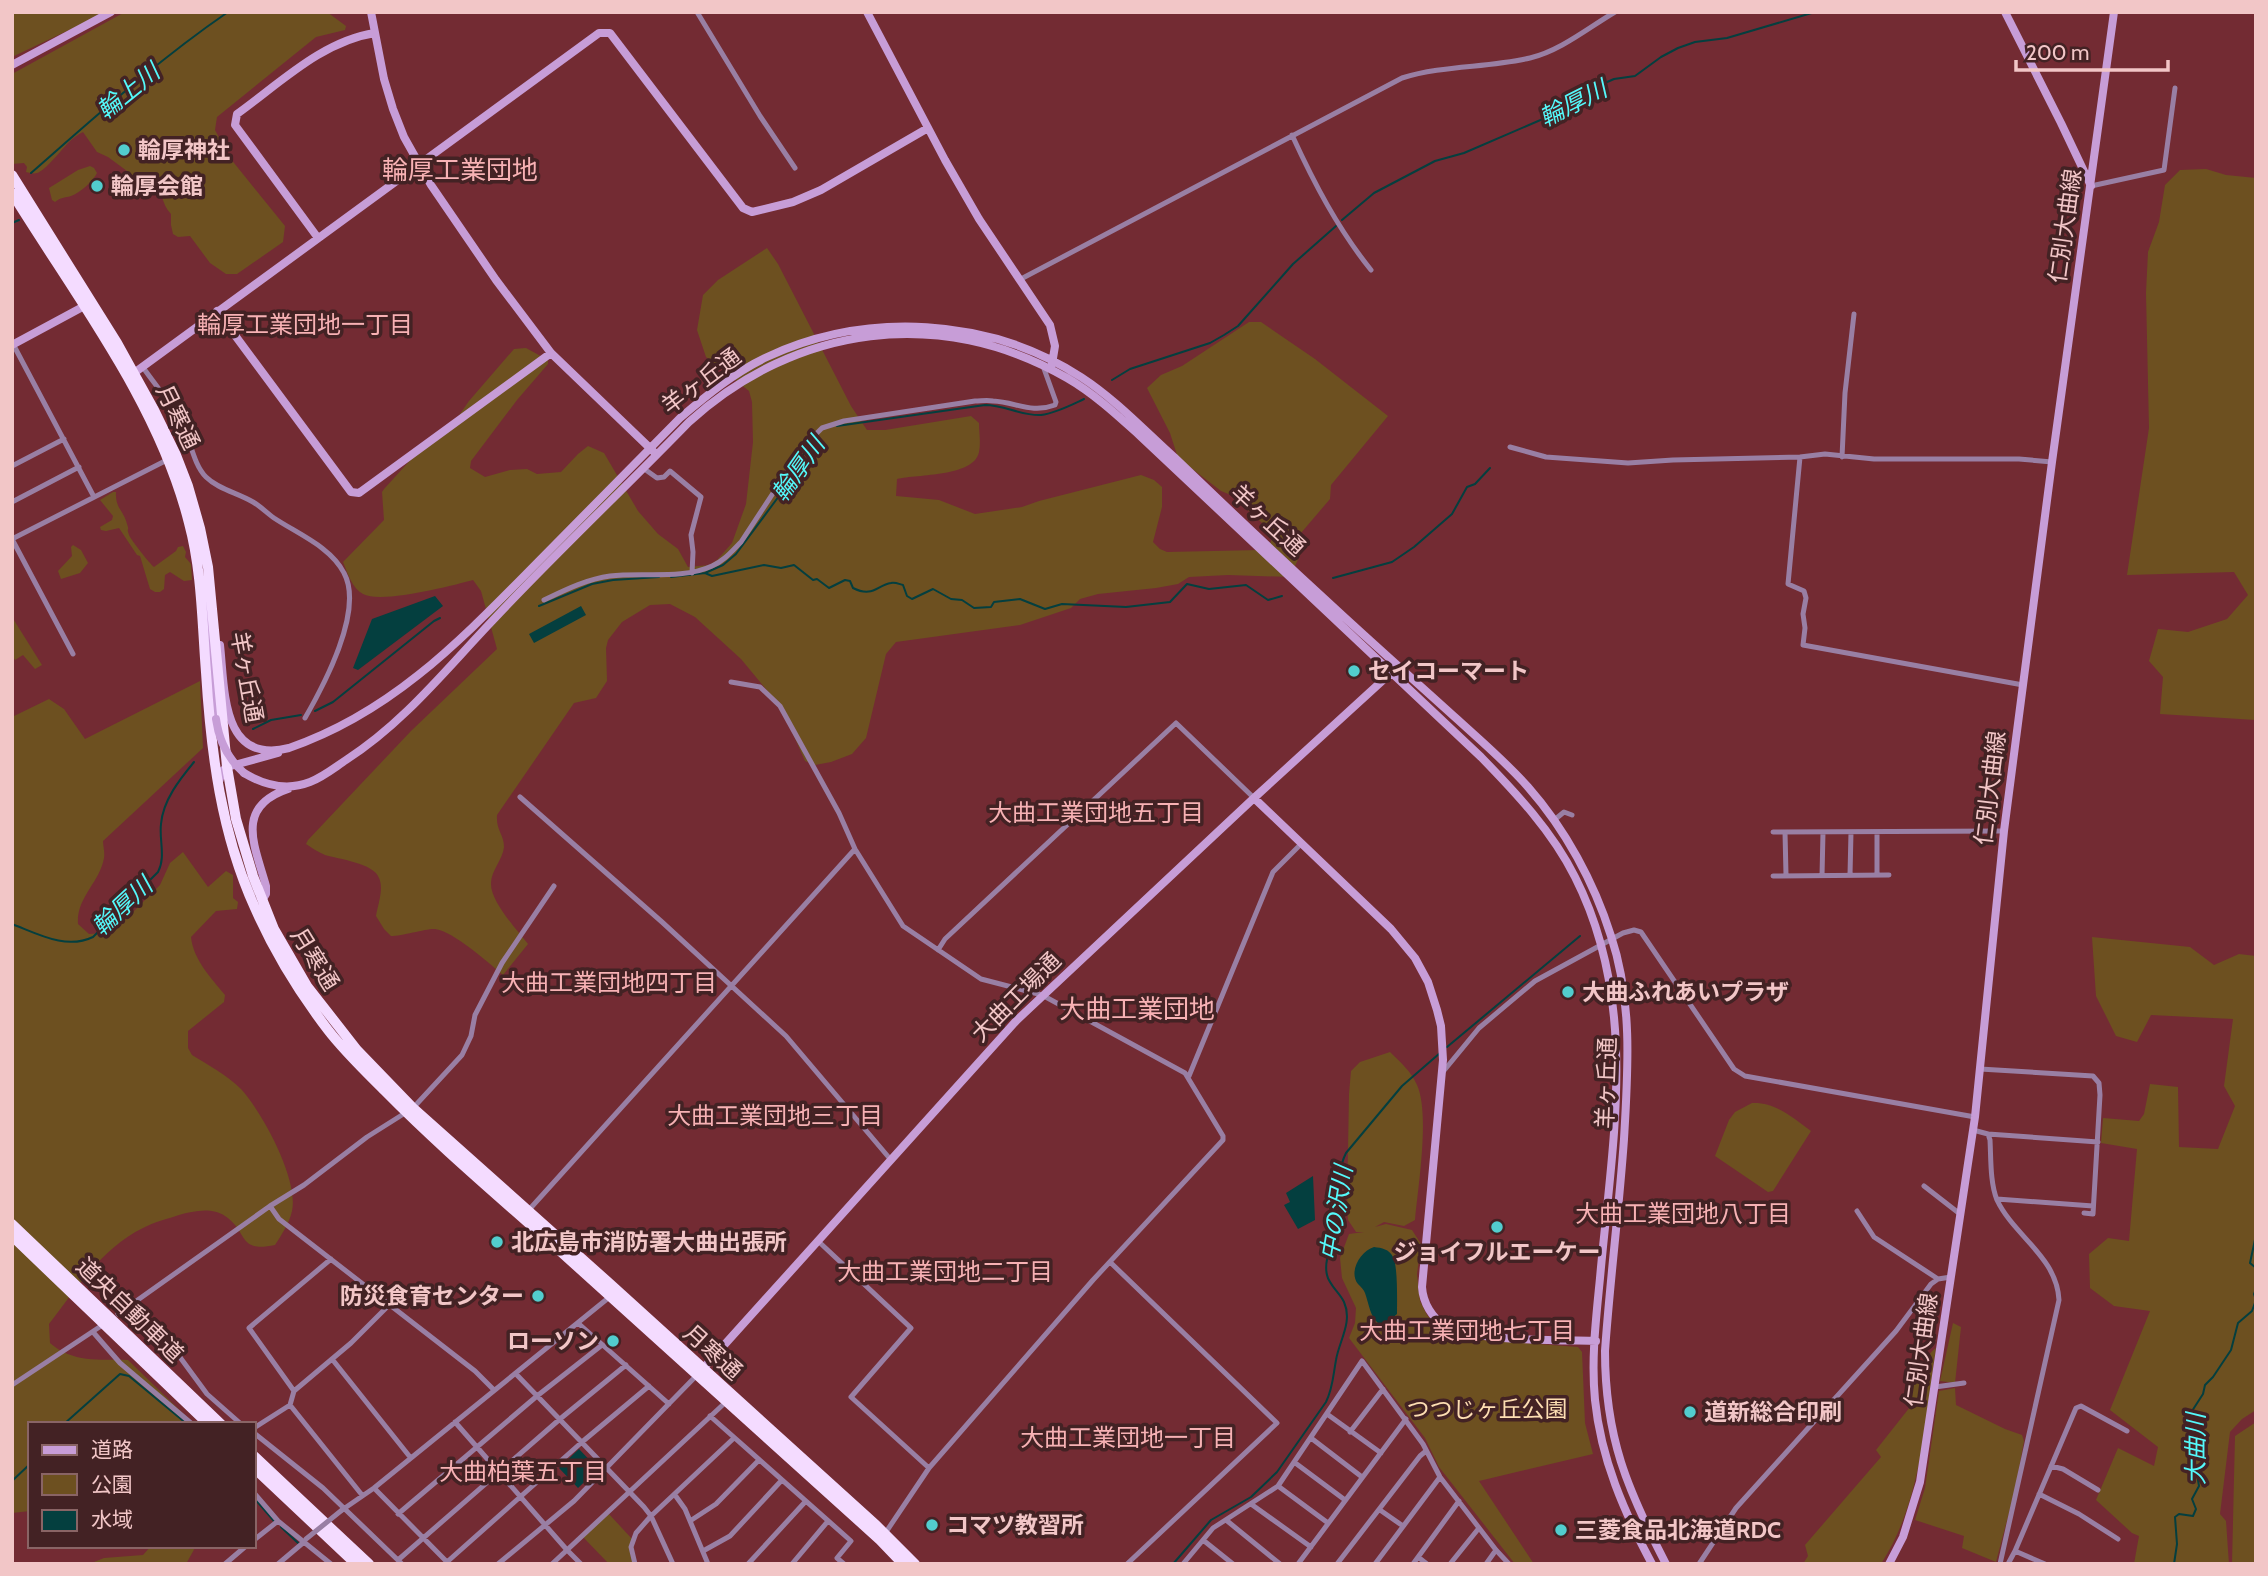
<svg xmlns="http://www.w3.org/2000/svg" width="2268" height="1576" font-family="Cabin,'Noto Sans JP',sans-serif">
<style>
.green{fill:#6d5020}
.water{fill:#043f3f}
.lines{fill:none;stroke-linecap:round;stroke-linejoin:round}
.stream{stroke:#043f3f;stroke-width:2}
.street{stroke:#997fa4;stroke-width:5}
.secondary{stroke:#c79dd7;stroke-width:8}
.highway{stroke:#f4dbff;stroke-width:10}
.street-bridge{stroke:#997fa4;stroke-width:5}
.secondary-bridge{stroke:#c79dd7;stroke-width:8}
.poi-dot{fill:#52cdce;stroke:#432224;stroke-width:2.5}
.labels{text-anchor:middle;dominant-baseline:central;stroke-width:7;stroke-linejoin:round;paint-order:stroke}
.poi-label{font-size:23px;font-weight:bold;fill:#f2c6c7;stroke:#432224;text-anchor:start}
.street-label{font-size:23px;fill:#f2c6c7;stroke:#432224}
.park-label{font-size:23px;fill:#fddeb2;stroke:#432224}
.water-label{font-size:24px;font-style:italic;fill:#54f9fb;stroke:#432224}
.neighbourhood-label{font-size:24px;fill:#f7b1b4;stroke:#432224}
.quarter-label{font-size:26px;fill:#f7b1b4;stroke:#432224}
</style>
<rect width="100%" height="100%" fill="#732b33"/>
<path class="green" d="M12 12H107L12 57Z
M125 12H327L346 26 345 30 316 37 217 117 215 130 230 158 285 226 283 242 237 274H226L210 263 190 236 178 237 173 234 171 225V214C161 204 162 189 154 176L147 175 135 182 129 183 127 171 108 157 97 152 83 132C79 134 73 138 69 142 63 148 45 171 37 173 34 174 30 173 26 172L27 167 24 163 12 164V74Z
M90 166 94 168 97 173C93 181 80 193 71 196 64 198 61 197 55 202L52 200 49 188 78 170Z
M2206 169 2226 175 2256 178V720L2160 714 2163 677 2149 661 2158 629 2188 632 2227 619 2248 595 2234 572 2127 575 2149 428 2146 293 2148 252 2159 222 2165 185 2180 170Z
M767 248 778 264 851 406 867 430H885L971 416 979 423C979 432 981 443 979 452 974 477 918 474 897 479L896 496 939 500 975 514 1022 507 1039 501 1141 475 1154 480 1162 487V507L1153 542 1160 549 1167 552 1260 550 1271 542V531L1231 495 1221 491 1178 458 1170 433 1147 388 1161 375 1182 366 1249 322H1261L1315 359 1388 416 1331 485 1330 499 1301 533V553L1290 577 1228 575 1189 577 1178 584 1156 588 1098 594 1080 599 1071 608 1020 625 896 642 886 654 866 738 852 754 831 762 815 765 805 761 786 718 770 694 741 659 695 617 670 604 650 605 622 622 608 640 606 648 607 681 596 698 574 703 497 815C496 831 504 834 504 847 503 859 491 871 491 883 490 901 517 930 528 944L503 975C489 963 453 931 435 929 428 928 402 936 391 936L384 929 376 916C378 904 384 889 379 878 374 863 338 859 325 855 318 852 312 848 306 844L308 840 411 731 497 649 481 591 473 580C451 586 381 604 363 594 352 588 348 574 343 562L384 520 382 492 384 489 425 444 446 434 469 401 514 349 526 348 548 360V364L517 400 471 461 470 468 485 477 510 470 527 469 537 474 561 472 578 454 588 446 604 453 638 511 658 534 678 549 688 567 709 565 717 560 732 543 746 504 753 442 752 402 749 391 706 357 697 330 703 295 718 280Z
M113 492H116C115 508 124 511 127 524 130 532 126 527 129 535 131 540 150 564 154 567L176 551 178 547 183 546 186 552 185 557 191 564 192 580 184 581 170 572 165 575 164 589 160 592H155L150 589 140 556 137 555 119 528 106 531 101 530 100 527 112 520 113 516 100 500Z
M73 545 81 550 88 563 80 573 61 579 58 571 72 556 71 547Z
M12 617 42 665 35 669 23 655 15 660 12 655Z
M200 681 203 748 103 841C103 846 105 852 104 858 100 882 76 898 78 924L89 934 104 933 122 923 160 885 170 863 183 852 208 887 226 871 233 875V898L238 902 237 909 216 911 191 937C193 959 211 978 225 995L224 1002 188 1031V1048L192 1055C208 1065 227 1075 241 1089 262 1112 299 1179 292 1211 289 1224 282 1234 275 1245 237 1253 249 1232 225 1216 212 1207 193 1211 179 1215 167 1219 154 1222 143 1228 102 1248 76 1289 49 1324L50 1343C73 1363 98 1359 128 1360L194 1424H30V1511L12 1513V717L49 699 64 709 85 739Z
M2092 937 2190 947 2214 965 2239 954 2256 956V1410L2242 1419 2230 1432 2220 1514 2226 1521 2229 1564H2134L2139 1536 2132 1533 2096 1500 2118 1448 2154 1466 2158 1447 2110 1410 2150 1311 2114 1306 2090 1288 2089 1254 2108 1238 2129 1241 2137 1149 2101 1143 2103 1118 2139 1121 2144 1114 2150 1084 2178 1087 2179 1147 2218 1149 2235 1106 2224 1086 2233 1019 2151 1015 2137 1042 2116 1036 2096 996Z
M1390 1052C1401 1063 1411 1071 1417 1085 1430 1113 1418 1187 1415 1220L1404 1226 1384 1222 1375 1227 1386 1224 1412 1230 1421 1244 1417 1274 1420 1301 1427 1315 1438 1327 1456 1338 1578 1347 1582 1352 1585 1423 1593 1454 1479 1481 1534 1564H1515L1439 1467 1425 1438 1349 1338 1355 1323 1356 1308 1342 1278 1340 1258 1349 1234 1364 1232H1356L1348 1220 1347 1208 1349 1094 1351 1071 1360 1062Z
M1752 1103C1776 1102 1793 1118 1811 1131L1773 1191 1768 1192 1715 1156 1729 1120 1735 1112Z
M1953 1323 1961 1327 1955 1383 1940 1381Z
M1936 1348C1925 1421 1922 1501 1881 1564H1803L1808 1556 1805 1545 1881 1457 1876 1450 1910 1407 1912 1383C1928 1374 1922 1357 1936 1348Z
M1955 1388 1956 1405 2005 1429 2022 1435 2024 1441 2015 1490 1996 1562 1962 1548 1964 1536 1915 1520 1925 1488 1939 1391Z
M2256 1422V1564H2232L2235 1436Z
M608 1513 633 1540 635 1564H609L582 1536Z
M151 1546H196L186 1564H89L104 1558 143 1555Z"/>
<path class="water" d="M435 596 443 606 358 670 353 668 372 619Z
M581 606 586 615 534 643 529 634Z
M1313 1176 1315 1220 1298 1229 1284 1205 1290 1202 1286 1193Z
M1374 1247C1382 1248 1389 1249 1393 1257 1398 1266 1397 1302 1397 1314L1390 1320 1379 1324C1370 1317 1369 1304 1365 1293 1364 1290 1361 1287 1358 1284 1348 1271 1361 1251 1374 1247Z
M579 1449 598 1469 578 1488 559 1468Z"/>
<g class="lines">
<path class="stream" d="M31 173C95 117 158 60 228 12
M1342 220 1374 193 1435 161 1464 153 1573 106 1598 86 1614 79 1635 76 1661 57 1678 48 1695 42 1727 38 1815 12
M12 223 19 220
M1112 380 1130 369 1210 343 1224 335 1238 326 1293 264 1336 226
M837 426 985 405C1004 405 1022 416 1041 415 1056 413 1071 405 1084 399
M705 573 712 576 764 565 781 568 794 565 813 580 817 579 829 588 845 580 850 581 853 588C873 598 877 585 891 583 895 582 899 584 903 585L907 596 912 599 933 589 951 599 962 600 974 608 991 607 994 602 1020 599 1045 609 1062 604 1126 607 1170 602 1187 584 1209 589 1246 585 1268 600 1282 596
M671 577 705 573 723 565 736 554 782 492 810 443
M1333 578 1392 562 1414 547 1452 514 1467 487 1475 484 1490 468
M539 606 592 584 613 580 659 577
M315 711 333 702 434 621 440 618
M253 729 271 720 301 715
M12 924C38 934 66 950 93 937L158 872C166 857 159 840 161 824 163 800 180 779 194 762
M1447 1047 1580 936
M2256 1235 2250 1263 2256 1268
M64 1424 120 1374 129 1376 187 1424
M12 1481 30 1464
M254 1498 274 1521
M281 1527 298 1543
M1173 1564 1211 1520 1251 1497 1277 1472 1326 1402C1333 1388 1333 1376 1336 1360 1339 1341 1353 1322 1344 1302 1340 1293 1329 1285 1327 1275 1323 1258 1334 1244 1337 1228 1342 1202 1334 1177 1346 1153L1402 1086 1440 1053
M2174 1564 2177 1544 2175 1517 2179 1514 2193 1516 2196 1509 2192 1499 2199 1486 2197 1474 2192 1471 2190 1457 2194 1451 2192 1446 2198 1441V1428L2192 1411 2203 1394 2205 1385 2213 1377 2231 1350 2238 1323 2252 1311 2256 1300 2254 1294 2256 1289"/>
<path class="street" d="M697 12 760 116 795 168
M1292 135C1314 183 1338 229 1371 270
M2091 186 2164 170 2175 88
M1019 280 1402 78C1443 65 1488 68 1530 58 1560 51 1588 28 1615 12
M13 344 94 497
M142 366C156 386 174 407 184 428 191 443 194 465 206 477 218 489 238 493 253 502 260 506 267 513 274 518 298 534 331 547 344 573 364 610 324 685 305 718
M1510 447 1546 457 1628 463 1673 460 1800 457 1825 454 1874 459H2019L2052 462
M1800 457 1788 584 1804 591 1806 598 1803 614 1805 628 1803 645 2023 685
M1842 457 1845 393 1854 314
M12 466 64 439
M643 468 657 478 664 477 670 471 701 497 691 535 693 552 692 573
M12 502 79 467
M544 600C565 590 587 579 610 576 643 572 682 580 712 566 724 561 732 551 741 542L804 446 822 428 844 421 975 401C981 401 987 400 993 401 1016 402 1031 414 1055 405L1056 402 1043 366
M73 654 12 539 167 460
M731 682 760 687 780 706 839 813 855 849 903 926 981 979 1042 995 1185 1073 1223 1136V1140L1093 1280 929 1468 884 1535
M520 797 662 922 786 1036 891 1160
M1553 821 1564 812 1572 815
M1773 832 2004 831
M1785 832 1786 875
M1877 832V875
M1850 875 1851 832
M1773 876 1889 875
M1822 876 1823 832
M938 950 945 939 1176 723 1254 798
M1980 1069 2093 1076 2099 1083 2100 1095 2093 1214 2084 1213
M1442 1073 1479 1028 1535 981 1623 933 1634 930 1641 932 1734 1069 1745 1076 1975 1117
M1189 1076 1273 872 1302 843
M1973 1130 1988 1134 1990 1140C1991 1158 1990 1183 1997 1200 2014 1236 2057 1257 2059 1300L2000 1564
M1988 1134 2098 1142
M1924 1186 1960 1214
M1997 1199 2093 1206
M270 1206 279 1219 475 1371 494 1390
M1857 1211 1874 1237 1938 1279
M527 1212 855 849
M818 1241 911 1328 851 1397 929 1468
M1110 1262 1277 1423 1127 1564
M126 1308 149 1332 171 1345 207 1394 241 1424
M118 1314 270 1206 304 1185 367 1137 413 1108 462 1055 471 1036 475 1015 502 963 554 886
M578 1323 669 1404
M93 1332 120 1363 192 1424
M332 1359 410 1457
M516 1374 644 1507 651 1516 673 1564
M12 1385 101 1326
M1935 1387 1964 1383
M294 1391 249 1328 331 1259
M290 1405 362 1495
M1327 1414 1381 1453
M710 1416 851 1541 837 1558 844 1564
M455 1422 567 1550 581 1564
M254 1428 290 1405 294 1391 351 1343 389 1305
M1350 1432 1383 1389
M254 1433 323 1488 402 1564
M1311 1438 1362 1477
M1294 1462 1345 1500
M2051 1466 2063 1469 2098 1490
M1278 1486 1328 1523
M374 1488 449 1564
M254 1493 278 1521 331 1564
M2039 1494 2079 1514 2118 1539
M675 1495 685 1509 708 1564
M1251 1504 1311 1547
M342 1510 374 1488 612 1295
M1380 1510 1403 1526
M398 1514 537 1396 602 1345
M1226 1520 1280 1564
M690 1521 716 1504 758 1461
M254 1540 278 1521
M1203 1540 1233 1564
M703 1551 730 1536 781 1481
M2015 1551 2045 1564
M1418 1557 1427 1564
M398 1560 560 1419 626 1365
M447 1562 582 1442 649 1386
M225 1564 246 1546
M278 1564 304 1542
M498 1564 574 1501 697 1375
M552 1564 728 1400
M635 1564 631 1547 636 1533 651 1516 734 1438
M748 1564 805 1502
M792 1564 828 1521
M1183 1564 1213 1528 1278 1486 1362 1361 1423 1444 1440 1477 1496 1550 1509 1564
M1298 1564 1406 1419
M1337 1564 1420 1456 1426 1451
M1375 1564 1440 1477
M1413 1564 1459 1501
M1450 1564 1479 1528
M1486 1564 1496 1550
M1699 1564 1736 1508 1896 1331 1931 1284 1938 1279 1951 1277
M2008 1564 2015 1551 2076 1408 2081 1406 2127 1431"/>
<path class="secondary" d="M371 12 384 79 393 109 404 137 431 185 496 280 551 353 653 451
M867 12 945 160 979 219 1050 325 1055 346 1052 364
M2005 12 2061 123 2091 186
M12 65 111 12
M318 238 235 125 237 114C279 84 322 41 375 33
M217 311 351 492 359 493 551 353
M12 345 90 303
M134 373 599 33H610L743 208 752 212 793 202 821 190 928 128
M205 593 216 719
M220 645C225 690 221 765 289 748 388 714 455 646 527 573 578 522 629 469 680 418 707 395 735 372 767 357 866 311 989 317 1081 377 1115 399 1144 430 1174 457 1225 506 1277 555 1329 603 1371 642 1414 680 1457 719 1481 741 1506 762 1528 787 1565 829 1594 882 1611 936 1633 1002 1628 1071 1624 1139 1619 1210 1610 1280 1605 1351 1605 1437 1627 1489 1666 1564
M244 773C264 785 287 791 310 782 323 777 334 768 346 760 405 722 447 668 495 618 558 551 625 488 689 422 796 325 940 305 1067 378 1093 393 1116 414 1138 434L1481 757C1516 793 1552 831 1575 877 1640 1005 1612 1142 1600 1278 1596 1319 1591 1359 1595 1400 1601 1459 1624 1512 1652 1564
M219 782 222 771 227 767 278 753
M1254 798 1391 929 1415 958 1428 982 1437 1010 1441 1026 1443 1060 1422 1287C1423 1303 1432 1318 1446 1327 1468 1341 1566 1340 1596 1341
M263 899 266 894V886C255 846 234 807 288 789
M699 1373 1017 1020 1254 798 1393 671
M1889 1564 1903 1537 1920 1482 1975 1117 2004 831 2052 462 2114 12"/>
<path class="highway" d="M12 175 117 343 154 410 176 455 188 486 200 528 208 567 227 767 236 819 253 876 274 929 307 986 357 1050 413 1108 608 1282 876 1525 915 1564
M12 193C76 297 159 403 189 523 202 571 202 622 206 672 211 753 221 833 255 908 274 951 299 992 328 1030 345 1052 365 1071 385 1091 443 1150 508 1204 570 1260 674 1353 776 1447 880 1540L903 1564
M12 1224 221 1424
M12 1236 208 1424
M254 1456 369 1564
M254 1468 356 1564"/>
<path class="street-bridge" d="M306 1539 342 1510"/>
<path class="secondary-bridge" d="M216 719C219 741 227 758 244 773"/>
</g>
<g class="poi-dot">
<circle cx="124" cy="150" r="7"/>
<circle cx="97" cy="186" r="7"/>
<circle cx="1354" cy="671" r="7"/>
<circle cx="1568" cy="992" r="7"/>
<circle cx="1497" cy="1227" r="7"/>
<circle cx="497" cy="1242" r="7"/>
<circle cx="538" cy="1296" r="7"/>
<circle cx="613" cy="1341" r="7"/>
<circle cx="1690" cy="1412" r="7"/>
<circle cx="932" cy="1525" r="7"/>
<circle cx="1561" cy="1530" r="7"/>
</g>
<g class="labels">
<g class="poi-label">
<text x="138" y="150">輪厚神社</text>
<text x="111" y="186">輪厚会館</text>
<text x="1368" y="671">セイコーマート</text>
<text x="1582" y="992">大曲ふれあいプラザ</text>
<text x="511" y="1242">北広島市消防署大曲出張所</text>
<text x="1497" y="1252" text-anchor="middle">ジョイフルエーケー</text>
<text x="524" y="1296" text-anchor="end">防災食育センター</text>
<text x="599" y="1341" text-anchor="end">ローソン</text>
<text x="1704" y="1412">道新総合印刷</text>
<text x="946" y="1525">コマツ教習所</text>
<text x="1575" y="1530">三菱食品北海道RDC</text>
</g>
<g class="street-label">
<text transform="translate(2065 226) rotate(-82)">仁別大曲線</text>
<text transform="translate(701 381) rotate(-37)">羊ヶ丘通</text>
<text transform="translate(178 417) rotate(64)">月寒通</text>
<text transform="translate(1268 520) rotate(43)">羊ヶ丘通</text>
<text transform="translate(247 677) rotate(80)">羊ヶ丘通</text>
<text transform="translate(1990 788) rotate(-83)">仁別大曲線</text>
<text transform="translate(315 959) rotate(58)">月寒通</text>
<text transform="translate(1016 997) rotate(-45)">大曲工場通</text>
<text transform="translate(1606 1083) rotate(-88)">羊ヶ丘通</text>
<text transform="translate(130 1310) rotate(44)">道央自動車道</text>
<text transform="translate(1921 1350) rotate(-82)">仁別大曲線</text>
<text transform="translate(713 1352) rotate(42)">月寒通</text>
</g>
<g class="park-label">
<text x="1487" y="1409">つつじヶ丘公園</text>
</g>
<g class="water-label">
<text transform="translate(128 91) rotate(-39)">輪上川</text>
<text transform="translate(1573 103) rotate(-27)">輪厚川</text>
<text transform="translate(798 469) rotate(-55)">輪厚川</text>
<text transform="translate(122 906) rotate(-43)">輪厚川</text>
<text transform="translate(1336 1213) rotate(-81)">中の沢川</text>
<text transform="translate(2195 1449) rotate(-90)">大曲川</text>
</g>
<g class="neighbourhood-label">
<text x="305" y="324">輪厚工業団地一丁目</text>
<text x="1096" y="812">大曲工業団地五丁目</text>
<text x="609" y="982">大曲工業団地四丁目</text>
<text x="775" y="1115">大曲工業団地三丁目</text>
<text x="1683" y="1213">大曲工業団地八丁目</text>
<text x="945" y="1271">大曲工業団地二丁目</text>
<text x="1467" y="1330">大曲工業団地七丁目</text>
<text x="1128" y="1437">大曲工業団地一丁目</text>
<text x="523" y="1471">大曲柏葉五丁目</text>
</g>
<g class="quarter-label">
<text x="460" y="170">輪厚工業団地</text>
<text x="1137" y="1009">大曲工業団地</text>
</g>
</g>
<rect width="2268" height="1576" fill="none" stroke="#f2c6c7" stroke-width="28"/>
<rect x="28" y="1422" width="228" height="126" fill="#432224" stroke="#896465" stroke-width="2"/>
<rect x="42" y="1445" width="35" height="10" fill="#c79dd7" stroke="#896465" stroke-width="2"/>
<text x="91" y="1457" font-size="21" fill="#f2c6c7">道路</text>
<rect x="42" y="1474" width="35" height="21" fill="#6d5020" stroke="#896465" stroke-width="2"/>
<text x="91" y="1492" font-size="21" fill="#f2c6c7">公園</text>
<rect x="42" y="1510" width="35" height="21" fill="#043f3f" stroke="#896465" stroke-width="2"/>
<text x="91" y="1527" font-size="21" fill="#f2c6c7">水域</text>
<path d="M2016 60v10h152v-10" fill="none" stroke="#f2c6c7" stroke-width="3.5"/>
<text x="2026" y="60" font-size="21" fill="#f2c6c7" stroke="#432224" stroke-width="5" paint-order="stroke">200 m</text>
</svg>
